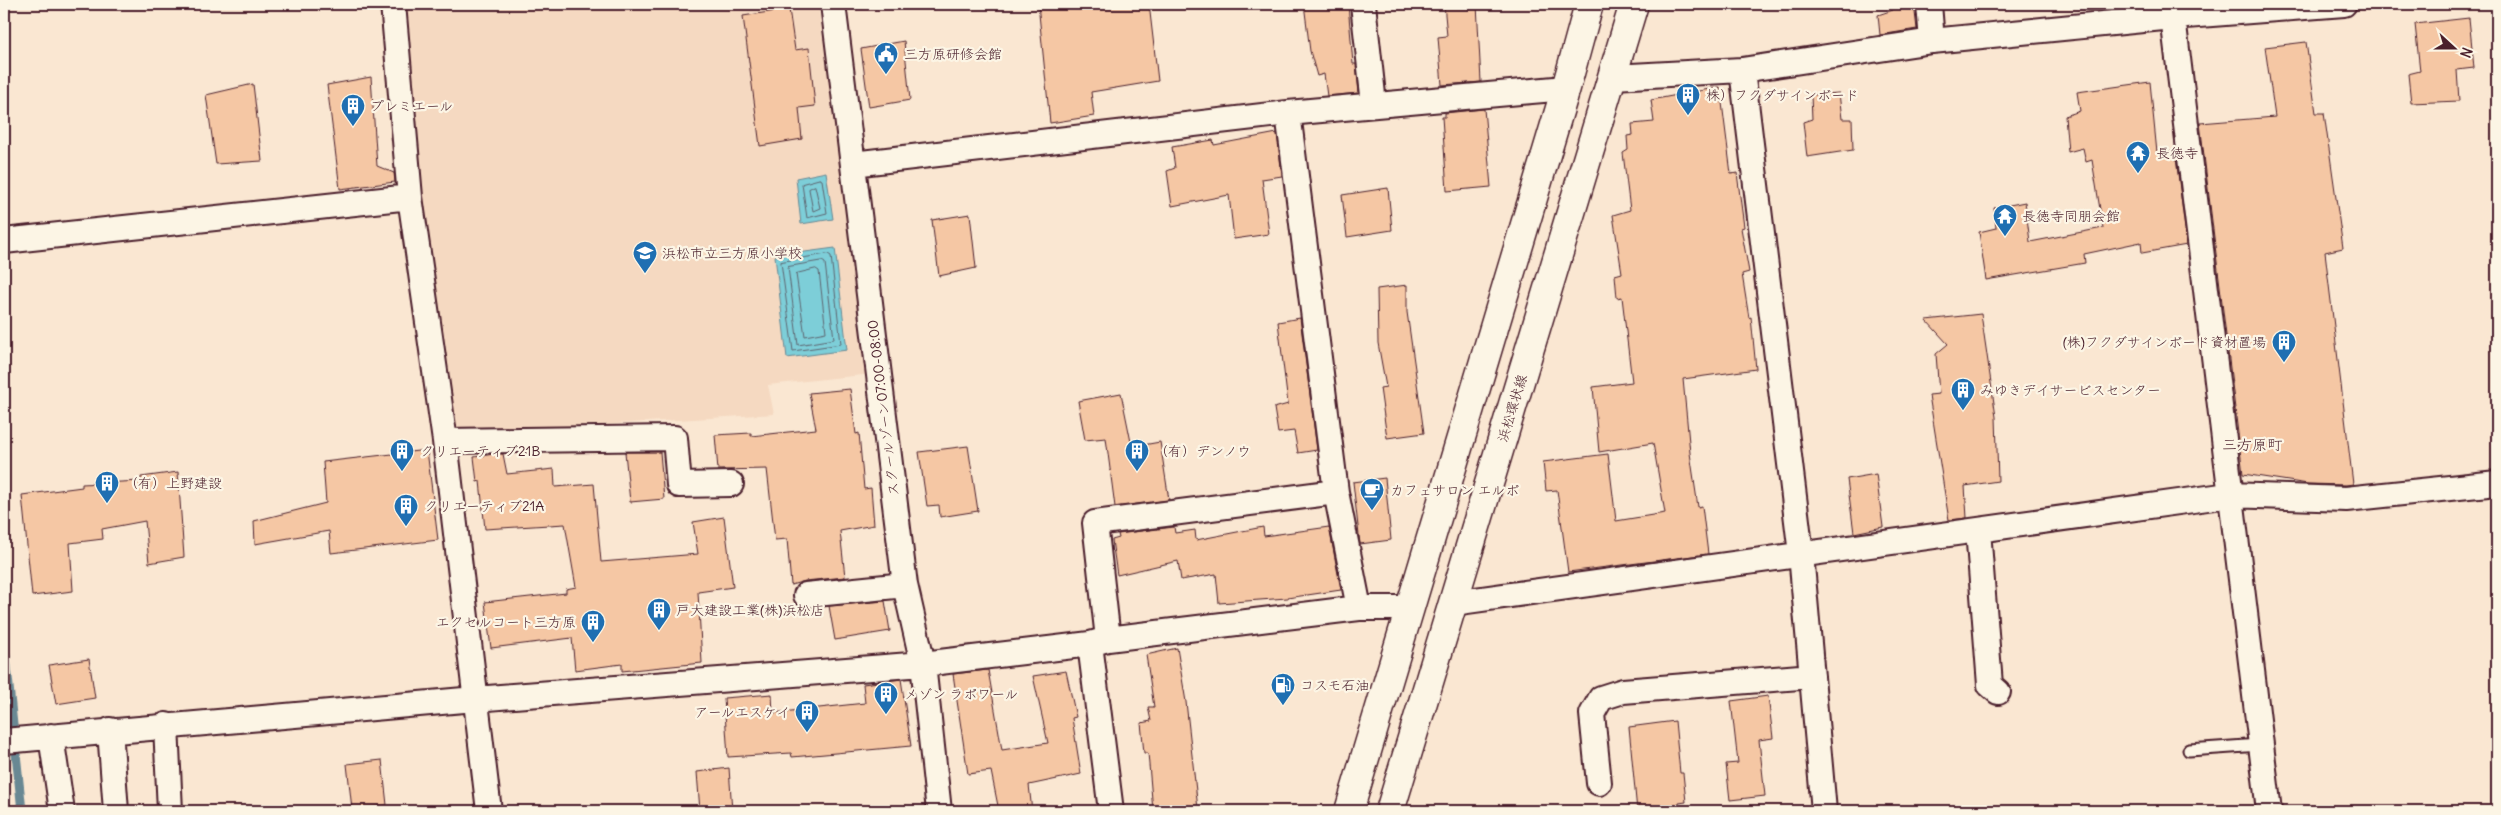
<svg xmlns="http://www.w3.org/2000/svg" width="2501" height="815" font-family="Delius,'Klee One',sans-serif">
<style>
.built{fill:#f5d9c1}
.water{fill:#7dced8;stroke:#698893}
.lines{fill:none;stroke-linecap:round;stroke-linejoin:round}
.shore{stroke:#5e6570;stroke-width:1}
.stream{stroke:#698893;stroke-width:9}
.building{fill:#f5c7a4;stroke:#4a1f2b}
.lane-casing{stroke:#4a1f2b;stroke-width:15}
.street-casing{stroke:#4a1f2b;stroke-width:28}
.highway-casing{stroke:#4a1f2b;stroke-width:31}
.lane{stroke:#fcf5e5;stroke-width:11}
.street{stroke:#fcf5e5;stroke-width:24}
.highway{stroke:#fcf5e5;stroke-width:28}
.labels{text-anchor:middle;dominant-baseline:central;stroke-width:4.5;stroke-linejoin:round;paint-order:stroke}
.poi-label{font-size:14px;fill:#4a1f2b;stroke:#fcf5e5;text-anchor:start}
.street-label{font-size:14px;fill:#4a1f2b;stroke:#fcf5e5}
.neighbourhood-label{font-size:15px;fill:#4a1f2b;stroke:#fcf5e5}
</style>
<rect width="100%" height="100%" fill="#fae7d2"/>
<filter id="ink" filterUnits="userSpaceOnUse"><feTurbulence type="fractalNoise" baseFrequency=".02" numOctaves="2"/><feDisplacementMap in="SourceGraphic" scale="10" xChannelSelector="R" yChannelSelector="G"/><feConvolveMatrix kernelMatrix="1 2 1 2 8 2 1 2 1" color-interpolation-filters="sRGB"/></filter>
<g filter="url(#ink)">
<path class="built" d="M403 4H818L872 374 768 385 774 414 455 434 417 175Z"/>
<path class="water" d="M826 172 833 219 801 224 796 178Z
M835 248 847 350 787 358 775 256Z"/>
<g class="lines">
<path class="shore" d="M820 179 822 180 827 213 807 218 802 184Z
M815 186 820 208 813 211 809 189Z
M828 254 831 256 841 344 793 351 781 262Z
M822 261 825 263 834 339 798 345 788 267Z
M816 269 819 271 826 332 805 336 796 274Z"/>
<path class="stream" d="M4 612 5 648 22 811"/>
</g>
<path class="building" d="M1038 4H1149L1158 81 1091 92 1094 116 1050 123Z
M1304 4H1348L1353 64H1356L1359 93 1327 96 1324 74 1317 76 1310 51Z
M1444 4H1477L1481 82 1442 85 1438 37 1447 36Z
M1893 4H1914L1917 29 1880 35 1878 15 1893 10Z
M789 9 795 50 809 48 815 106 799 108 802 139 760 146 743 16Z
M2469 18 2474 68 2457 70 2459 101 2411 103 2408 74 2420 71 2415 24Z
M904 41 910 100 869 107 861 49Z
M2306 42 2316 113H2324L2343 248 2325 252 2353 484 2346 485 2308 484 2243 474 2200 123 2275 117 2265 47Z
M371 77 377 166 394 173 395 182 340 189 327 85Z
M2150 82 2157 153 2175 150 2187 245 2142 253 2141 242 2084 254 2085 263 1986 280 1979 232 1996 228 1994 208 2025 202 2030 242 2103 228 2092 160 2086 162 2083 148 2068 152 2065 116 2080 111 2077 92Z
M253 84 262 161 216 164 206 95Z
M1720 87 1731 174 1737 173 1744 227 1741 228 1749 272 1742 274 1749 318 1751 317 1756 369 1683 379 1690 453 1698 507 1702 506 1708 554 1568 572 1557 490 1546 491 1543 462 1608 454 1616 521 1665 513 1653 443 1599 452 1593 387 1632 382 1622 297 1617 298 1615 275 1622 273 1613 215 1630 210 1623 153 1628 150 1627 136 1633 135 1632 124 1654 122 1651 100Z
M1839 93 1842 119H1852L1853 150 1807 157 1803 122 1812 119 1811 95Z
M1484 109 1491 187 1447 191 1442 117H1445V113Z
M1277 133 1282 176 1262 179 1269 234 1234 239 1229 195 1172 206 1167 171 1175 168 1172 147 1213 140 1214 145Z
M1388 188 1392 230 1347 237 1342 195Z
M970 214 976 268 939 276 932 220Z
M1407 285V312L1424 433 1387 438 1380 388 1386 387 1378 343 1377 289Z
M1981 314 1996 417 1998 481 1965 486 1967 518 1949 520 1929 395 1939 394 1936 354 1948 344 1926 320Z
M1300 318 1317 450 1298 453 1294 431 1278 433 1274 408 1288 404 1278 322Z
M850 389 856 434 859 433 864 489 871 488 874 525 840 531 845 577 805 581 791 585 787 539 775 540 767 469 718 470 715 435 751 433V436L816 429 809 393Z
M1121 393 1132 447 1160 442 1169 500 1115 507 1106 438 1085 440 1078 401Z
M968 446 978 511 940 517 939 505 927 506 919 452Z
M427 450 438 540 331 553 329 531 255 544 254 521 326 503 323 462Z
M625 452H660L664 499 630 502Z
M494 454H503L507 474 554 469 555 487 594 484 601 562 698 554 693 522 724 517 733 587 698 592 702 663 622 671V664L575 670 572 638 491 648 485 602 566 593V589L576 587 565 524 485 529 480 481 477 482 474 457Z
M178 472 184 557 149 563 145 521 102 529 103 539 70 543 73 591 32 596 22 495 82 487V484L141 481V477Z
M1876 474 1883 527 1854 533 1847 479Z
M1385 478 1391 540 1360 544 1353 482Z
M1174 527 1175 533 1195 530 1196 540 1263 527 1264 536 1329 527 1341 590 1287 598 1219 603 1216 574 1181 580 1178 561 1117 575 1112 540 1119 538 1118 534Z
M885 601 890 631 835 640 829 606Z
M1177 648 1186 702 1198 809 1153 811 1148 753H1144L1141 723 1151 721 1148 707H1154L1146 655Z
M89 659 95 698 56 704 49 665Z
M988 670 1002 750 1048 743 1033 676 1066 671 1076 717 1072 718 1081 774 1029 785 1032 811H999L991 771 968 774 953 674Z
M901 679 911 746 792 757 791 753 728 757 724 698 772 694 773 713 865 703 863 684Z
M1768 696 1773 738 1759 740 1765 796 1730 800 1726 764 1738 763 1731 701Z
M1675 721 1680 773H1683L1686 802 1679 803V811H1637L1629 727Z
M382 760 387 805 352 809 347 764Z
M729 768 732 811H700L697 772Z"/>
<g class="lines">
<defs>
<path id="lane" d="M2189 750 2260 745"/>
<path id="street" d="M393 4 410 197 445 441 489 811
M833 4 905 585 923 664 939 811
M1363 4 1374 104
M1929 4 1932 41
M2173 17 2269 811
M1742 70 1801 554 1824 811
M1613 77 1742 70 1932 41 2173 17 2344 4
M1288 113 1336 492 1359 608
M853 164 1288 113 1566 88
M4 241 410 197
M445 441 675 438 679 485 731 484
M1978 530 1990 685 1998 692
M806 595 905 585
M1453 603 2229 495 2346 499 2497 483
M1108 639 1095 523 1336 492
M1090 644 1111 811
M166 725 170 811
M110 730 116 811
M51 736 62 811
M4 741 475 699 923 664 1090 644 1108 639 1359 608H1410
M1599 783 1592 714 1601 698 1623 691 1812 676"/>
<path id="highway" d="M1349 811 1566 88 1589 4
M1390 811 1634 4"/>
</defs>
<use href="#lane" class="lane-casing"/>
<use href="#street" class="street-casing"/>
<use href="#highway" class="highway-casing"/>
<use href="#lane" class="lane"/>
<use href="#street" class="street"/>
<use href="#highway" class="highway"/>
</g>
</g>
<defs>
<symbol id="civic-pin" viewBox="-11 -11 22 30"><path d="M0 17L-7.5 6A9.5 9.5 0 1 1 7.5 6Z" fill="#1f6fb2" stroke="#fcf5e5"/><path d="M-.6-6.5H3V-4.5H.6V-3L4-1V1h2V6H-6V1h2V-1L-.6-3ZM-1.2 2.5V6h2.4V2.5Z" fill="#fff"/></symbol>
<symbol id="building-pin" viewBox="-11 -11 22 30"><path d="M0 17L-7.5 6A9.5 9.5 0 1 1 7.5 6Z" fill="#1f6fb2" stroke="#fcf5e5"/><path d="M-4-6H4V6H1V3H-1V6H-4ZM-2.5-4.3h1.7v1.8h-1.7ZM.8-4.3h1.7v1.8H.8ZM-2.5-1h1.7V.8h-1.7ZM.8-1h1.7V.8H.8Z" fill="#fff"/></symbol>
<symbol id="temple-pin" viewBox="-11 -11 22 30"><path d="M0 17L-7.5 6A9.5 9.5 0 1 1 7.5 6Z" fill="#1f6fb2" stroke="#fcf5e5"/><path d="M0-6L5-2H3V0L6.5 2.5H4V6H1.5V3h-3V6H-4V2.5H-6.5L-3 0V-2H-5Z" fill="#fff"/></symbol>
<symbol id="school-pin" viewBox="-11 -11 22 30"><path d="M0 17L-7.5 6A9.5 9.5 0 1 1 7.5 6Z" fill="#1f6fb2" stroke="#fcf5e5"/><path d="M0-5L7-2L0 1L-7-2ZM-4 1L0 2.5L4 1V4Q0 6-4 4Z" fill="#fff"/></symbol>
<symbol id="cafe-pin" viewBox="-11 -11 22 30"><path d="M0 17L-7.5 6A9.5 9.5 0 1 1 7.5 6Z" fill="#1f6fb2" stroke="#fcf5e5"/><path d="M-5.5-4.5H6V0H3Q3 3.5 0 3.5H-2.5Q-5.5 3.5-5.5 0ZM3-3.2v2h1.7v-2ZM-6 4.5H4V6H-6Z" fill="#fff"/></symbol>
<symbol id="fuel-pin" viewBox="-11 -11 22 30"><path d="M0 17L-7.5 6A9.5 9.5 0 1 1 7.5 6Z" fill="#1f6fb2" stroke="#fcf5e5"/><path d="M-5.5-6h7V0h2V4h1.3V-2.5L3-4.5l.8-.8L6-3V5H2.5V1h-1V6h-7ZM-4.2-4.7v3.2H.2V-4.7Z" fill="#fff"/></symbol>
</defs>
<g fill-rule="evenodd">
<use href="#civic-pin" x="872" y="40" width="28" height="38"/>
<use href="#building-pin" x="1674" y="81" width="28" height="38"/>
<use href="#building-pin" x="339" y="92" width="28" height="38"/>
<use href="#temple-pin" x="2124" y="139" width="28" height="38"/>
<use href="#temple-pin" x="1991" y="202" width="28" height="38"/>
<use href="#school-pin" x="631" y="239" width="28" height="38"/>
<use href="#building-pin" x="2270" y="328" width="28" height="38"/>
<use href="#building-pin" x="1949" y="376" width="28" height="38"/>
<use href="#building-pin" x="388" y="437" width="28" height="38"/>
<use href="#building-pin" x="1123" y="437" width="28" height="38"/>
<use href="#building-pin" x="93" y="469" width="28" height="38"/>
<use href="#cafe-pin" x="1358" y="476" width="28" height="38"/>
<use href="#building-pin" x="392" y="492" width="28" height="38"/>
<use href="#building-pin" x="645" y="596" width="28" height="38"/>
<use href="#building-pin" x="579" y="608" width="28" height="38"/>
<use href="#fuel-pin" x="1269" y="671" width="28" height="38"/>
<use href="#building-pin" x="872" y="680" width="28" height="38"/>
<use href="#building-pin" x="793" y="698" width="28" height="38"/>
</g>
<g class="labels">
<g class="poi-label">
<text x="904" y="54">三方原研修会館</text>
<text x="1706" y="95">株）フクダサインボード</text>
<text x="370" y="106">プレミエール</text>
<text x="2156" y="153">長徳寺</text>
<text x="2022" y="216">長徳寺同朋会館</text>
<text x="662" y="253">浜松市立三方原小学校</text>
<text x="2266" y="342" text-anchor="end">(株)フクダサインボード資材置場</text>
<text x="1980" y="390">みゆきデイサービスセンター</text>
<text x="420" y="451">クリエーティブ21B</text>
<text x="1154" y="451">（有）デンノウ</text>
<text x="124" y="483">（有）上野建設</text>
<text x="1390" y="490">カフェサロン エルボ</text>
<text x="424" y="506">クリエーティブ21A</text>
<text x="676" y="610">戸大建設工業(株)浜松店</text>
<text x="576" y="622" text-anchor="end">エクセルコート三方原</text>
<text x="1300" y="685">コスモ石油</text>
<text x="904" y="694">メゾン ラポワール</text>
<text x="790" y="712" text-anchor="end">アールエスケイ</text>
</g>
<g class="street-label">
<text transform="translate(883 408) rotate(-97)">スクールゾーン07:00-08:00</text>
<text transform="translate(1512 408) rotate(-73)">浜松環状線</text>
</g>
<g class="neighbourhood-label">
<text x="2252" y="444">三方原町</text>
</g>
</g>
<rect width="2501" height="815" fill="none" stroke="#fcf5e5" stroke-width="20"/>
<rect x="10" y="10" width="2481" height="795" fill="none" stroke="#4a1f2b" stroke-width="2" filter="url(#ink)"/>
<g transform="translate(2454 48) rotate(111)" stroke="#fcf5e5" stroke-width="4" paint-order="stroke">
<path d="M0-4L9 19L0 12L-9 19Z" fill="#4a1f2b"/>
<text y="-8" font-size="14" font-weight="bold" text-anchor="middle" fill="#4a1f2b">N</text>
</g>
</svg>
